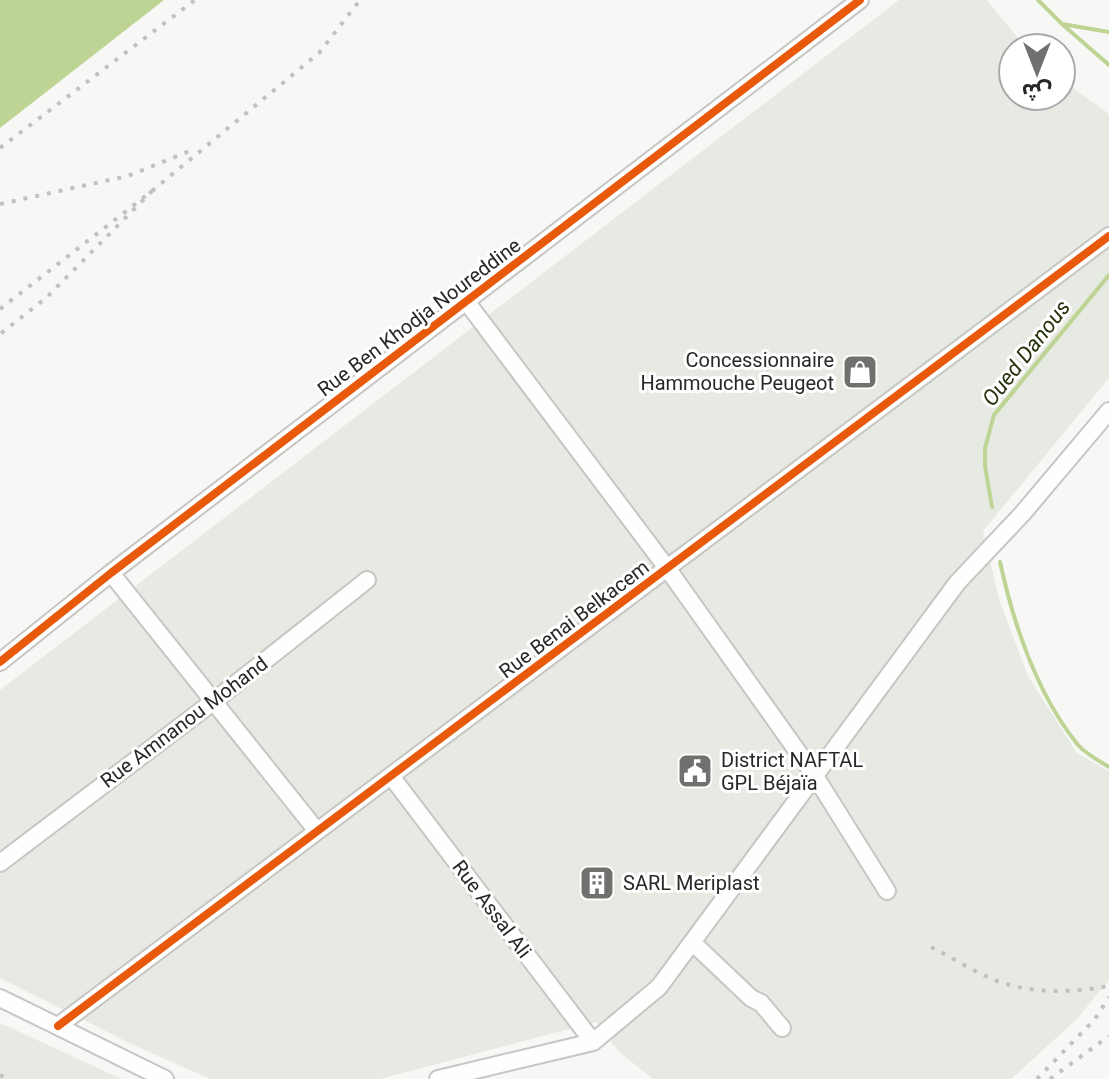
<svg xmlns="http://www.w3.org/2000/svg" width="1109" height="1079" font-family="Roboto,'Noto Sans Arabic',sans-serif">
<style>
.built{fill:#e7eae2}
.water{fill:#bed494}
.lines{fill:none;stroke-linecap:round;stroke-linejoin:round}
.stream{stroke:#bed494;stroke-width:4}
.minor-casing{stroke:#c6c6c4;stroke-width:20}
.minor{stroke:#fefefe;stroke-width:16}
.rail{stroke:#c1c2c0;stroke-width:4;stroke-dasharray:4 8;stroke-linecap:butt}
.cycleway-casing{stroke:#fff;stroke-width:13}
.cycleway{stroke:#e8590c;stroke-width:8}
.labels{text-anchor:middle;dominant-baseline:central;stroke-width:6;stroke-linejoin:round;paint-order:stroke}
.street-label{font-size:20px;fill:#282927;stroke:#fff}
.poi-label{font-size:20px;fill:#282927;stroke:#fff;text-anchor:start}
.water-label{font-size:22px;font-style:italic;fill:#27330d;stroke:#fff}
</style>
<rect width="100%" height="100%" fill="#f7f8f5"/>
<path class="built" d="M899 0H987L1026 48H1013V96H1061V79L1109 114V378L983 531 1000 602 1028 676 1077 753 1109 771V980L1076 1020 1011 1079H653L618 1051 596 1022 380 1079H210L129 1043 0 978V690Z
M0 1023 122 1079H0Z"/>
<path class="water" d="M0 0H164L0 128Z"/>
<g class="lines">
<path class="stream" d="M1038 0 1062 24 1109 32
M1062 24 1109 65
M992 507 985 466V448L994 415 1109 275
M1000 562C1014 626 1036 693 1078 745 1086 754 1099 761 1109 767"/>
<defs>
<path id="minor" d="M466 301 667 568 815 776 887 891
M111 573 317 831
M0 662 111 573 860 0
M391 776 593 1042
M0 863 214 701 367 580
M692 942 751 998 761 1003 782 1028
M0 998 165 1079
M58 1026 1109 236
M438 1079 593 1042 659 987 957 583 1023 513 1109 411"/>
</defs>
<use href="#minor" class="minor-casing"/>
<use href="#minor" class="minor"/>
<path class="rail" d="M0 148 195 0
M152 191 319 53 360 0
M0 204 128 176 192 150
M0 309 152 191 46 298 0 334
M931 947C951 957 971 970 992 979 1029 994 1071 993 1109 986
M0 1075 8 1079
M1037 1079 1095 1019 1109 997
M1050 1079 1109 1036"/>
<defs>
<path id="cycleway" d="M0 662 111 573 860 0
M58 1026 1109 236"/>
</defs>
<use href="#cycleway" class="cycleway-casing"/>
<use href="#cycleway" class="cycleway"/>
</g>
<defs>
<symbol id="shop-square" viewBox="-11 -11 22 22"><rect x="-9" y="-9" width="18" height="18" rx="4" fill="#70716f" stroke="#fff"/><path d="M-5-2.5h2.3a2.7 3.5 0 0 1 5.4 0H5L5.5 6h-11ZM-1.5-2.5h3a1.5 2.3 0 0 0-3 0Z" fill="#fff"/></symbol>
<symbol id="civic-square" viewBox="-11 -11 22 22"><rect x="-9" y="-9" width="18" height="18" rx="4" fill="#70716f" stroke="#fff"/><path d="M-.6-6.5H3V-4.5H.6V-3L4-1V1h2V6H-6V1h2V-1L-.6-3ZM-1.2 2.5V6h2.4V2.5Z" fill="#fff"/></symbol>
<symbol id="building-square" viewBox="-11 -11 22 22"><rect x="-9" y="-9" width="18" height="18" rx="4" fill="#70716f" stroke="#fff"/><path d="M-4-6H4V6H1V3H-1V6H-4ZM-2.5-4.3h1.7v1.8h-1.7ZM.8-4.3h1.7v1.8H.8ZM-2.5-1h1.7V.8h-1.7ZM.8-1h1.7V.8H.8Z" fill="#fff"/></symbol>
</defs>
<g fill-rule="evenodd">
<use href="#shop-square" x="840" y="352" width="40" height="40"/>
<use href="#civic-square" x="675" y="751" width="40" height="40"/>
<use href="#building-square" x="577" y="863" width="40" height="40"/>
</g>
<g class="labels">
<g class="street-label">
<text transform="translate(419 317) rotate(-37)">Rue Ben Khodja Noureddine</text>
<text transform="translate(574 619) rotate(-37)">Rue Benai Belkacem</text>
<text transform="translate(184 722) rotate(-37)">Rue Amnanou Mohand</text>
<text transform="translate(492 909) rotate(53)">Rue Assal Ali</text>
</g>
<g class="poi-label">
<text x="834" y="360" text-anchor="end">Concessionnaire<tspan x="834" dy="23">Hammouche Peugeot</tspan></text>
<text x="721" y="760">District NAFTAL<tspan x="721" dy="23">GPL Béjaïa</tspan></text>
<text x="623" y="883">SARL Meriplast</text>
</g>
<g class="water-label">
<text transform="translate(1026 353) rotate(-52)">Oued Danous</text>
</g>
</g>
<g transform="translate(1037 72) rotate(180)"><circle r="38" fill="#ffffff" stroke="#a9a9a9" stroke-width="2"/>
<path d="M0-6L14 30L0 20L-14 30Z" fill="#70716f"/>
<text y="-12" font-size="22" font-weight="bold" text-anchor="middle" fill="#282927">ش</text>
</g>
</svg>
